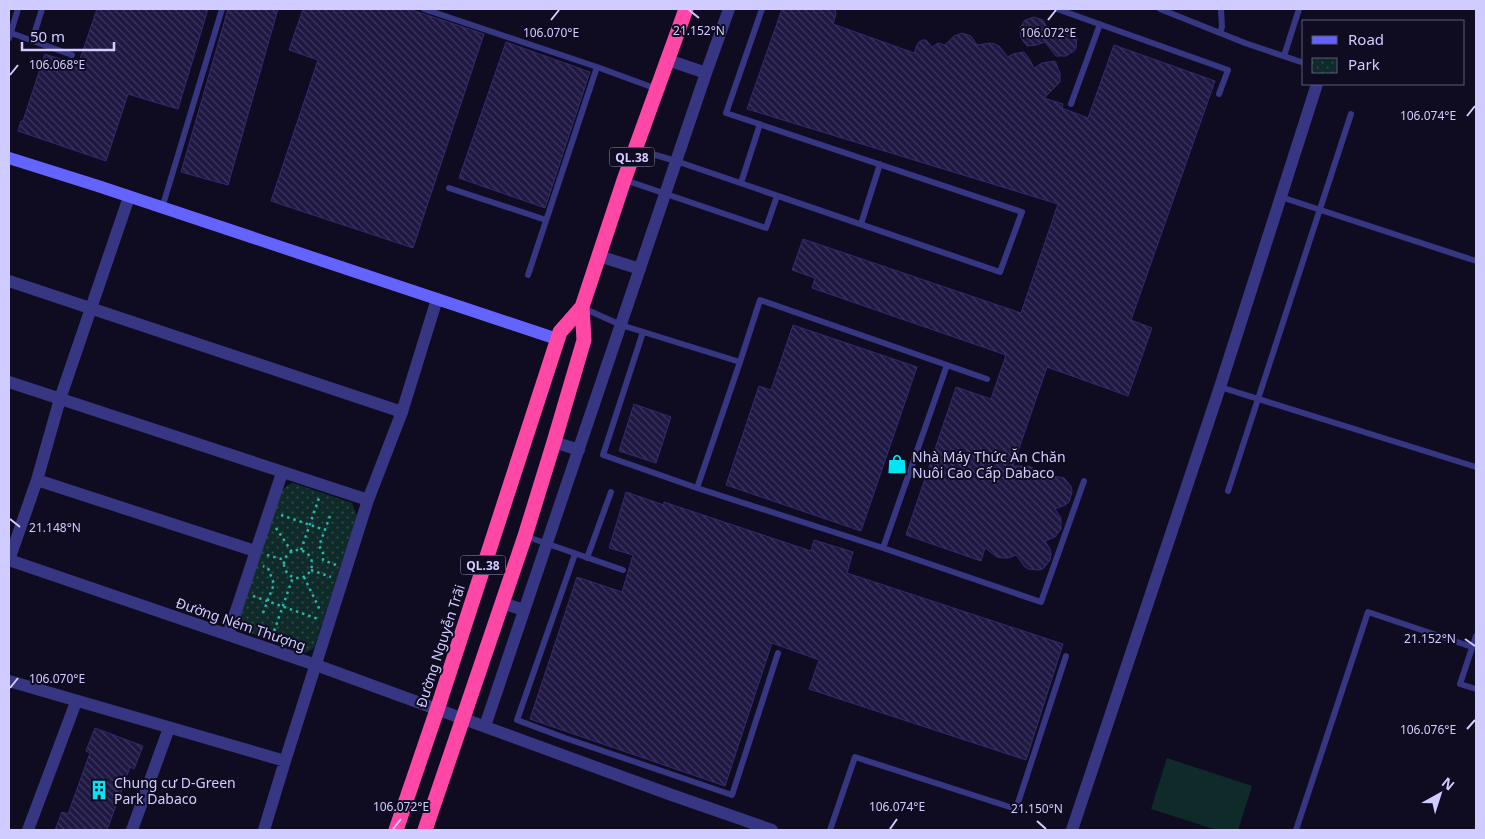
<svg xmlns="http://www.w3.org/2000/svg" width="1485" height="839" font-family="'Noto Sans',sans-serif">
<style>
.park{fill:url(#park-dots)}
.pitch{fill:#0f2b29}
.building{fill:url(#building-back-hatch);stroke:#35296f}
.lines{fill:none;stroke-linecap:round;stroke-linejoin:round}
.path{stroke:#2ab5a9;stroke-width:2.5;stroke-dasharray:2.5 4;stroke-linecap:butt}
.lane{stroke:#363682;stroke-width:6}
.street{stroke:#363682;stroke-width:12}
.secondary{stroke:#6364ff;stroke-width:12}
.highway{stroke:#ff47a5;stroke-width:15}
.ticks{fill:none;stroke:#d1ccff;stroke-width:2}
.labels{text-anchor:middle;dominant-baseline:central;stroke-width:4;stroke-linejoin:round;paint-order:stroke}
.shield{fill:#0f0c21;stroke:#9792bc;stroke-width:1}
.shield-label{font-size:12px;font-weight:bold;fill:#d1ccff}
.poi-label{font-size:14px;fill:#d1ccff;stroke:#0f0c21;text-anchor:start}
.street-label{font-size:14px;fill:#d1ccff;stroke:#0f0c21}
.ticks-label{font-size:12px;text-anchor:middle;fill:#d1ccff;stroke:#0f0c21;stroke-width:4;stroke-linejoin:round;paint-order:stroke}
</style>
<defs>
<pattern id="park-dots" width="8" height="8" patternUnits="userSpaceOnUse" patternTransform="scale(1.25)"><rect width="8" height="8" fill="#0f2b29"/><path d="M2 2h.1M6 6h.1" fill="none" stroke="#314949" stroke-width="1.8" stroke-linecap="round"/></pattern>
<pattern id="building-back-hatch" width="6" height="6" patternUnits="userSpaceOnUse" patternTransform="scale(1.25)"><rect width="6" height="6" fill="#1f1843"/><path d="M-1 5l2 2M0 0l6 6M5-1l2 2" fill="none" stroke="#3e385f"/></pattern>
</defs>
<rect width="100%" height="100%" fill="#0f0c21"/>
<path class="park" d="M293 483 352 503 357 516 314 648 305 653 240 629 236 621 281 492 288 485Z"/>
<path class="pitch" d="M1167 758 1252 786 1238 830H1217L1151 809Z"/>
<path class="building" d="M97 9H208L178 109 128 94 106 161 18 131 21 121H23L45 54 78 65Z
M228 9H278L228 185 181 172Z
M303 9H409L484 34 413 248 271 201 318 60 289 50Z
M782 9H835L836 14 833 24 914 53 918 43 922 40H926L932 47 938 43 945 45 954 36 962 33 971 36 977 45 990 43 995 44 999 46 1008 57 1013 54 1024 52 1030 60 1034 68 1042 63 1055 61 1060 73V82L1044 98 1063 104 1062 108 1088 118 1114 45 1215 81 1131 320 1152 328 1128 396 1047 367 1013 466H1028L1033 468 1037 472 1042 480 1054 476 1064 478 1071 486 1072 492 1069 502 1065 505 1055 509 1061 518V529L1055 537 1045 541 1050 549 1051 554 1050 560 1044 568 1039 570 1028 569 1024 566 1016 555 1008 558H1002L997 557 985 548 981 561 906 535 956 387 991 399 1006 355 812 288 815 278 792 270 803 239 1021 313 1058 204 747 109Z
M1034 17 1043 20 1050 33 1059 28H1063L1072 31 1077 38 1076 48 1074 51 1066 56H1056L1045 42 1037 45 1027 46 1021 38 1020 28 1025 20Z
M506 42 590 72 545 208 459 178Z
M793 325 917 367 861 531 726 485 759 386 771 390Z
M634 404 671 417 656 463 619 451Z
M626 492 664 505V502L811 551 814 540 853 552 847 573 1063 644 1026 760 809 689 819 660 772 643 725 786 530 719 577 577 622 592 633 555 609 548Z
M95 728 143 746 134 769 130 767 107 830H55L62 812 68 814 90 753 86 751Z"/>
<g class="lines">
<path class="path" d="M281 515 325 530
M330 516 319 546 323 552V560L336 565
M276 528 292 552
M284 564a14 14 0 1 1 28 0a14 14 0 1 1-28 0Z
M301 550 320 495
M267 555 285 560
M311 570 331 577
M304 577 320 610
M253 596 318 619
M263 613 274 584 268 568 263 566
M272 637 293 577"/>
<path class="lane" d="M424 9 597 67 657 89
M1057 9 1228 70 1219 94
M1160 9 1245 43 1304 63
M11 33 72 55
M1220 33 1222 27 1221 9
M9 38 18 9
M32 41 42 9
M1284 56 1299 9
M1071 104 1100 24
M635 149 676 161 1000 272 1022 212 726 113 762 9
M625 180 766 228 777 196
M741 183 760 124
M449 188 546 220
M1281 197 1476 261
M162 208 222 9
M861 224 880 164
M528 275 597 67
M583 308 621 325 740 362 697 488
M643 332 603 455 697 488 883 548 947 365
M740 362 760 300 987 379
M1220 387 1476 467
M1228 491 1351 114
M525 536 623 570
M883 548 1041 602 1084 481
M575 554 517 720 565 738 732 795 778 653
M587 558 611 492
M1476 636 1460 684 1476 689
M830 830 855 757 1016 809 1066 656
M1296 830 1368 612 1472 647"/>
<path class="street" d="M706 73 729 9
M599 256 640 269
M9 281 402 412
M9 382 368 500
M554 442 579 450
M37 480 255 551
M9 560 316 665 669 794 772 830
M9 560 37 480 60 399 129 197
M502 603 524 610
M228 635 282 473
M9 681 285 761
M485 726 706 73 668 60
M28 830 76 702
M132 830 169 728
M264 830 285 761 368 500 402 412 437 299
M1072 830 1220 387 1317 84"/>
<path class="secondary" d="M9 158 98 186 557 339"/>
<path class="highway" d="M396 830 437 710 560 332 582 307 624 180 686 9
M425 830 525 536 554 442 584 340 582 307"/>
</g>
<path class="ticks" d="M689 10 699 18M551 20 559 10M1048 20 1056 10M10 75 18 65M1467 116 1475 106M10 519 20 527M1465 639 1475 646M10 688 18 678M1467 729 1475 720M1037 821 1046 829M393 829 401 819M890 829 897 819"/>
<defs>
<symbol id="shop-bare" viewBox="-9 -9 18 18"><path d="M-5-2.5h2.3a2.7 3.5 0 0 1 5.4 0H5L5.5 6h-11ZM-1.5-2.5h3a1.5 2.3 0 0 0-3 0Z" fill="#00e6f7" stroke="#0f0c21" stroke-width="2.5" paint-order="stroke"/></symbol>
<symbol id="building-bare" viewBox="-9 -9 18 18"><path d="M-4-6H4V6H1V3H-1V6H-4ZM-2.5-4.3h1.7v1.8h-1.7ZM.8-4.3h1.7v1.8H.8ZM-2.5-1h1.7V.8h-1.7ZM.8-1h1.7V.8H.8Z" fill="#00e6f7" stroke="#0f0c21" stroke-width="2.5" paint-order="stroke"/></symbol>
</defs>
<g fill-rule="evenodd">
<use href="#shop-bare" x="883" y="450" width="28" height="28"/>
<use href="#building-bare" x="85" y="776" width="28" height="28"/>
</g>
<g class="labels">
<g class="shield">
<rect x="609.5" y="147.5" width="45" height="19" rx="4"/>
<rect x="460.5" y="555.5" width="45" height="19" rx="4"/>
</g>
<g class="shield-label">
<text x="632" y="157">QL.38</text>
<text x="483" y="565">QL.38</text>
</g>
<g class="poi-label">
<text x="912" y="456">Nhà Máy Thức Ăn Chăn<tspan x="912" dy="16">Nuôi Cao Cấp Dabaco</tspan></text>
<text x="114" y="782">Chung cư D-Green<tspan x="114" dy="16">Park Dabaco</tspan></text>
</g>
<g class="street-label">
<text transform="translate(241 624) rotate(19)">Đường Ném Thượng</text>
<text transform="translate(440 646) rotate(-72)">Đường Nguyễn Trãi</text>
</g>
</g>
<g class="ticks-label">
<text x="699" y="35">21.152°N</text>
<text x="551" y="37">106.070°E</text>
<text x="1048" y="37">106.072°E</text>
<text x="57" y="69">106.068°E</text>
<text x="1428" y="120">106.074°E</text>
<text x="55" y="532">21.148°N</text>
<text x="1430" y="643">21.152°N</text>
<text x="57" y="683">106.070°E</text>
<text x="1428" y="734">106.076°E</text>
<text x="401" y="811">106.072°E</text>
<text x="897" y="811">106.074°E</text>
<text x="1037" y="813">21.150°N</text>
</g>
<rect width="1485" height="839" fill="none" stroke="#d1ccff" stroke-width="20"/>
<rect x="1302" y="20" width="162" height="65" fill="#0f0c21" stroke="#5d597a"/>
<rect x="1312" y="36" width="25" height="8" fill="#6364ff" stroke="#5d597a"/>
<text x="1348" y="45" font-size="15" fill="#d1ccff">Road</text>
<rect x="1312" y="58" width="25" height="15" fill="url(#park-dots)" stroke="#5d597a"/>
<text x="1348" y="70" font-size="15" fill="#d1ccff">Park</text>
<g transform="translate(1440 794) rotate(39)" stroke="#0f0c21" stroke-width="4" paint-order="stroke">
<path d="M0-4L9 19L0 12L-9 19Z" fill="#d1ccff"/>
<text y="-8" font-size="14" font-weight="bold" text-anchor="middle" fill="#d1ccff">N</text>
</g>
<path d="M22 42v8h92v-8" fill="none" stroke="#d1ccff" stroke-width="2.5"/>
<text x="30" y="42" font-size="15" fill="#d1ccff" stroke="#0f0c21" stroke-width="4" paint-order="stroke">50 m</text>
</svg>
